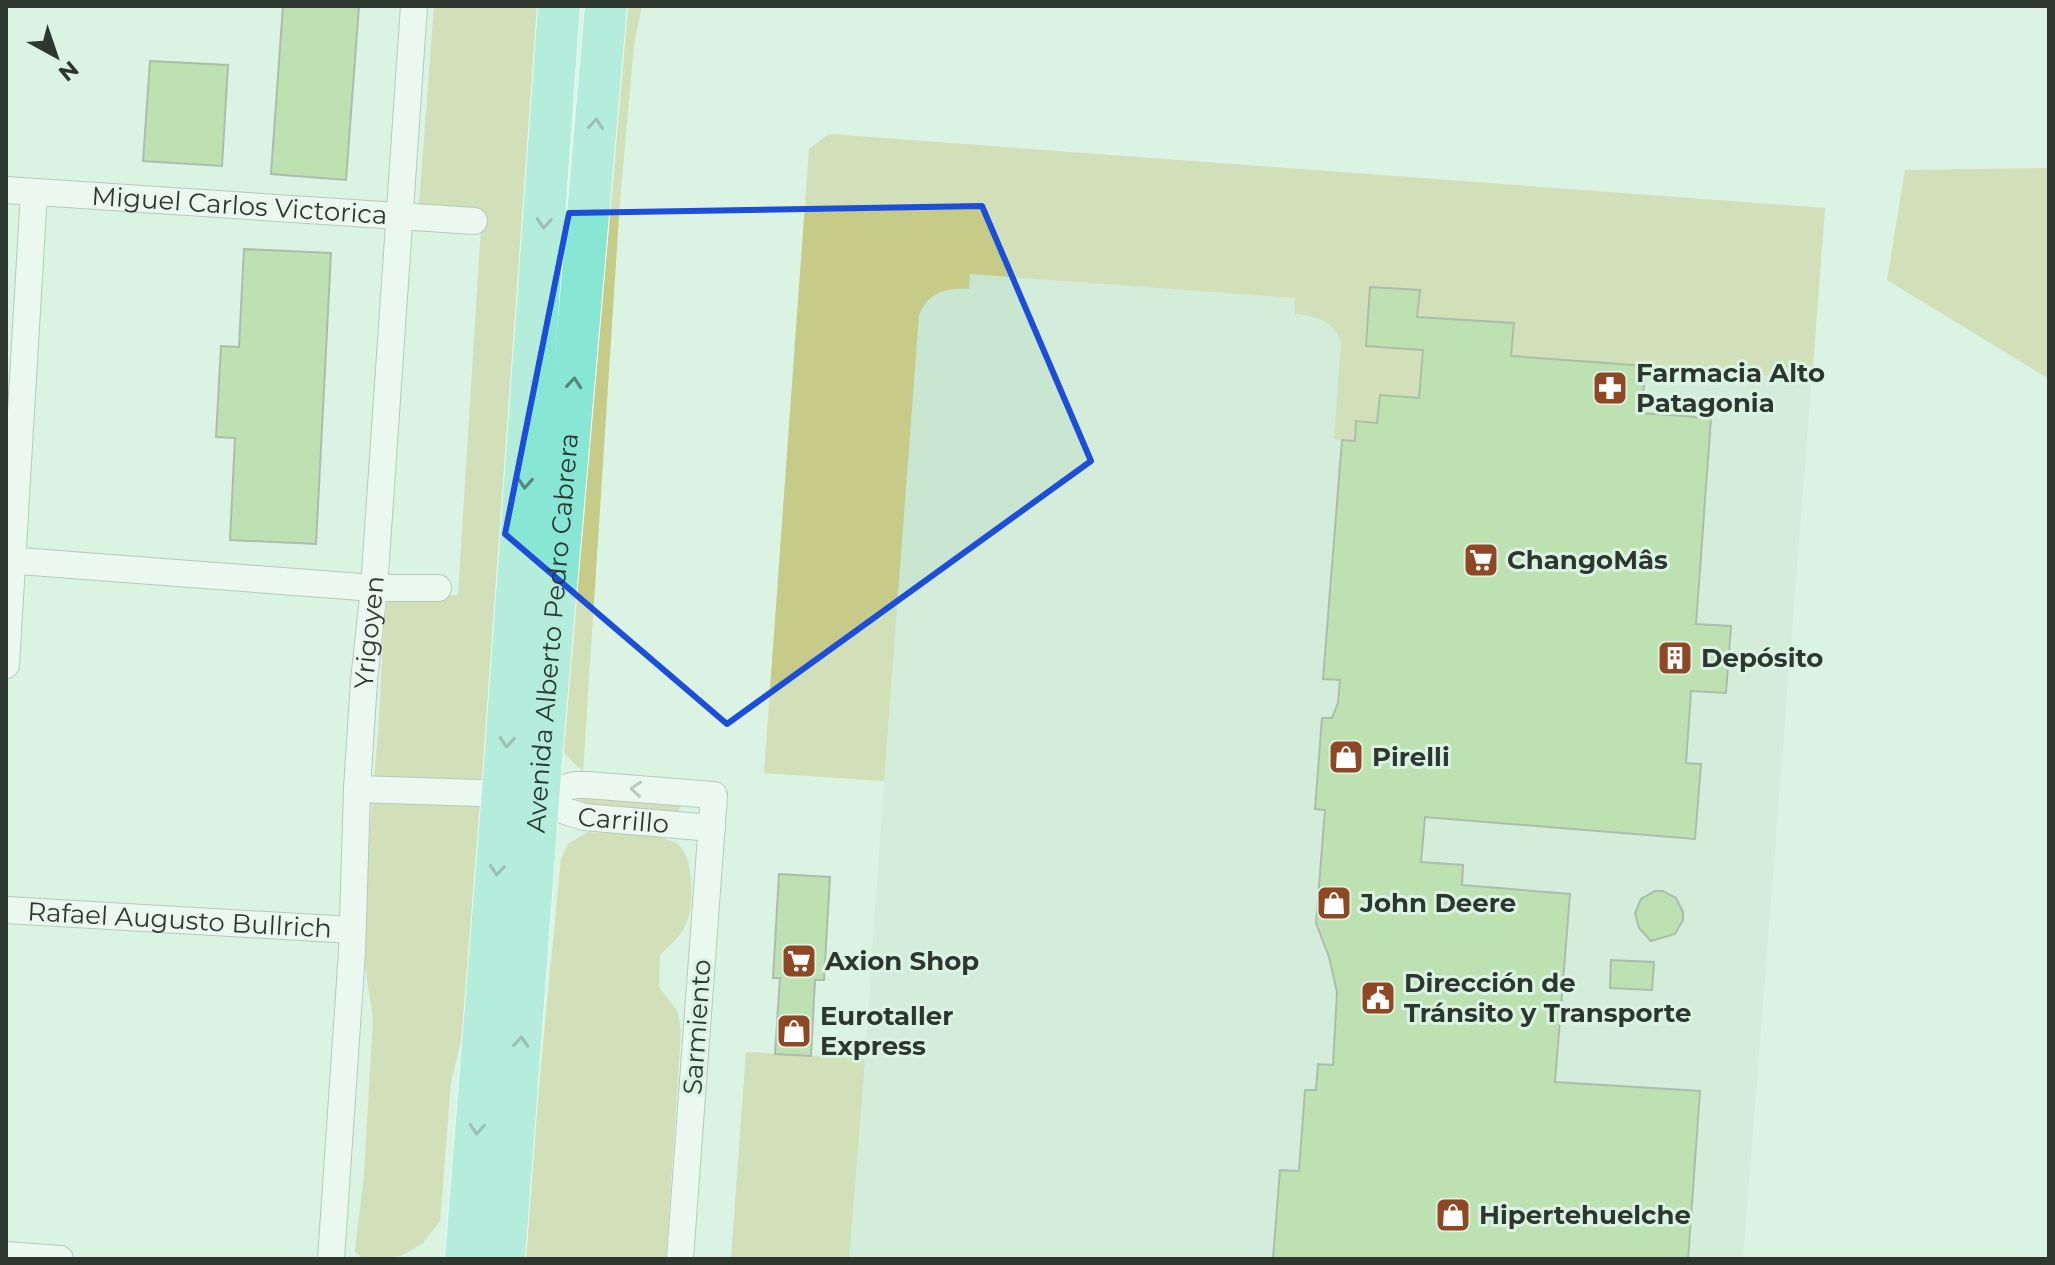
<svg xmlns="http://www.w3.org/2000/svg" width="2055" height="1265" font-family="Montserrat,sans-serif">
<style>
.built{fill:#c9e6d0}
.green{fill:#c7cb88}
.building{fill:#9ccd78;stroke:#727e6a;stroke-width:2}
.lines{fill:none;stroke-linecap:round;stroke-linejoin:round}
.street-casing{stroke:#869c8d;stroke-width:28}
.primary-casing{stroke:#fff;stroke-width:44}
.street{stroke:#fff;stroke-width:26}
.primary{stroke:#88e7d4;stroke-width:42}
.oneway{stroke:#56867a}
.oneway2{stroke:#969b98}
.marked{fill:none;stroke:#1d4ed8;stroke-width:6;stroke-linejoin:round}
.labels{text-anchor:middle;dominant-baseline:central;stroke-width:6;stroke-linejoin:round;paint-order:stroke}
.street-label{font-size:26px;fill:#2d3730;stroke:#dbf3e2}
.poi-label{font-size:26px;font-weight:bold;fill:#2d3730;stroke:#dbf3e2;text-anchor:start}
</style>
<rect width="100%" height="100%" fill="#dbf3e2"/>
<path class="built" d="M829 134 1825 208 1743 1259H731L746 1052 865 1058 884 781 764 773 809 149Z"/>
<path class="green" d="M434 6H540L471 1000 451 1082 440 1221 423 1243 401 1256 370 1259 362 1258 355 1252 364 1173 373 1019 365 965 366 873 378 733 385 609 388 600 396 596 458 595 482 211 419 205Z
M616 6H642L634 45 620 201 583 772 565 754 558 740Z
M829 134 1825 208 1812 379 1511 356 1513 323 1417 317 1419 290 1371 287 1366 346 1423 350 1419 398 1380 395 1377 423 1357 421 1355 441 1334 439 1341 343C1334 320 1317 316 1295 314V298L970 274 969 289C947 288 928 292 919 315L884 781 764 773 809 149Z
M2049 168V379L1887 280 1905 170Z
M583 796 678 803 681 808 675 813 582 806 576 800Z
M588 832C613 834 652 832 674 842 695 851 694 903 687 922 682 935 670 945 660 955L659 987 678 1012 681 1032 666 1259H522L561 859 568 844Z
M746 1052 865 1059 849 1259H731Z"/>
<path class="building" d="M283 6H359L346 180 271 174Z
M150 61 228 65 222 166 143 161Z
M244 249 331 253 316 544 230 540 235 438 216 437 221 346 239 347Z
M1370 287 1420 290 1417 317 1514 323 1511 356 1646 366 1641 413 1711 418 1696 624 1731 626 1726 693 1691 691 1686 763 1701 764 1695 839 1425 817 1421 862 1463 865 1462 885 1570 894 1555 1082 1700 1091 1688 1259H1273L1280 1170 1299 1171 1305 1090H1316L1318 1064 1333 1065 1337 992 1329 957 1316 923 1325 810 1315 809 1322 718H1332L1338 703 1340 680 1323 679 1342 440 1355 441 1356 421 1377 423 1380 395 1419 398 1423 350 1366 346Z
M779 874 830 877 824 980H815L811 1056 775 1054 780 978H773Z
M1655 891H1663L1676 898 1683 912V920L1675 934 1651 941 1639 928 1635 913 1641 899Z
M1611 960 1654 962 1652 990 1610 988Z"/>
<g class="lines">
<defs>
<g id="street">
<path id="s1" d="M6 190 474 221"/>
<path d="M6 560 374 588H438"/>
<path d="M6 665 34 192"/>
<path d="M357 789 539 795 575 785H587L714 795 680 1259"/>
<path id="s2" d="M539 795 565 811 584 817 712 828"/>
<path id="s3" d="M6 910 352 930"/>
<path d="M6 1255 60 1259"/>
<path id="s4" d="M331 1259 352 952 357 789 364 681 374 588 414 6"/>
</g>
<g id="primary">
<path d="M466 1259 503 792 559 6"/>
<path id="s5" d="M504 1259 541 760 606 6"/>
</g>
</defs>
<use href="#street" class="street-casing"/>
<use href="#primary" class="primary-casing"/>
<use href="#street" class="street"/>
<use href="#primary" class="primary"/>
</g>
<defs><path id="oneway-chevron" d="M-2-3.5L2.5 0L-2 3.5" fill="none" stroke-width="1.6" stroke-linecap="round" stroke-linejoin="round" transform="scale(2)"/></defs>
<g class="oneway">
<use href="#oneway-chevron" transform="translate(596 124) rotate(-85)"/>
<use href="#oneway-chevron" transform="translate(544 223) rotate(94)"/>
<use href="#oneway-chevron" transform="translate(574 383) rotate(-85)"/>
<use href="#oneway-chevron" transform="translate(525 483) rotate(94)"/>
<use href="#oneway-chevron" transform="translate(507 742) rotate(94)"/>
<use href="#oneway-chevron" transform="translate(497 870) rotate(95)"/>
<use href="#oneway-chevron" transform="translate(521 1042) rotate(-86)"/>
<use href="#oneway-chevron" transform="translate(477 1129) rotate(94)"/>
</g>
<use class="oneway2" href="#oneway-chevron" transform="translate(636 789) rotate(-176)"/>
<path d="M0 0H2055V1265H0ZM982 206 1091 461 727 724 505 534 569 213Z" fill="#dbf3e2" fill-opacity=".55" fill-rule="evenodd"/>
<path class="marked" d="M982 206 1091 461 727 724 505 534 569 213Z"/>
<defs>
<symbol id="pharmacy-square" viewBox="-11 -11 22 22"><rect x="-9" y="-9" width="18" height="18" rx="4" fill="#8f4823" stroke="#dbf3e2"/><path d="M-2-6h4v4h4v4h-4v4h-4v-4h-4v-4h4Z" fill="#fff"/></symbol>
<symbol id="supermarket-square" viewBox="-11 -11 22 22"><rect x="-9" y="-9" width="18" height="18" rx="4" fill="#8f4823" stroke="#dbf3e2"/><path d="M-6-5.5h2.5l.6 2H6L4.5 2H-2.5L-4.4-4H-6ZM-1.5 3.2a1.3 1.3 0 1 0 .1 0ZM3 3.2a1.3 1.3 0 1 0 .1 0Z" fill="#fff"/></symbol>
<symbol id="building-square" viewBox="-11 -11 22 22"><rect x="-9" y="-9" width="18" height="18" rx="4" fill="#8f4823" stroke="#dbf3e2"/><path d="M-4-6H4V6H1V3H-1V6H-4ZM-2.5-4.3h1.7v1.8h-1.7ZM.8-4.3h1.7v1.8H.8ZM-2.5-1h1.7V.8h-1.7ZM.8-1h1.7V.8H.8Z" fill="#fff"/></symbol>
<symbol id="shop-square" viewBox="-11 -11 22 22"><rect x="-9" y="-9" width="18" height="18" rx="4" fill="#8f4823" stroke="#dbf3e2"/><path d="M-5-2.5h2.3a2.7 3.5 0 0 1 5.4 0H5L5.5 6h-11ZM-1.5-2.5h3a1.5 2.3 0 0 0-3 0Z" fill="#fff"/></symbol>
<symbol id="civic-square" viewBox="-11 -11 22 22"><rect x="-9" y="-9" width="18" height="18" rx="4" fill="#8f4823" stroke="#dbf3e2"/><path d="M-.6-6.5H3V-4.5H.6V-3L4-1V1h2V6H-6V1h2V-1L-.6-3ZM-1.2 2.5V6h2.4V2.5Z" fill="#fff"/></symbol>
</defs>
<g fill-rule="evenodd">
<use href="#pharmacy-square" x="1590" y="368" width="40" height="40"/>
<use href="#supermarket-square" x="1461" y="540" width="40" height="40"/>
<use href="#building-square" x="1655" y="638" width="40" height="40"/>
<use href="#shop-square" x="1326" y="737" width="40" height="40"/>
<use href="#shop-square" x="1314" y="883" width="40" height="40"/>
<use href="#supermarket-square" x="779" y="941" width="40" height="40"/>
<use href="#civic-square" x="1358" y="978" width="40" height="40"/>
<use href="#shop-square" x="774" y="1011" width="40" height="40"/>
<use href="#shop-square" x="1433" y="1195" width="40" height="40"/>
</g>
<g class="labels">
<g class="street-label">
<text stroke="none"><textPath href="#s1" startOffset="234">Miguel Carlos Victorica</textPath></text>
<text stroke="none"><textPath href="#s4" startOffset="628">Yrigoyen</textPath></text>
<text stroke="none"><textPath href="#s5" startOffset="628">Avenida Alberto Pedro Cabrera</textPath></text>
<text stroke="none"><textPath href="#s2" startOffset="90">Carrillo</textPath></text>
<text stroke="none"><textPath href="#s3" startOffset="174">Rafael Augusto Bullrich</textPath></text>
<text transform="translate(697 1027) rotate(-86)">Sarmiento</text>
</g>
<g class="poi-label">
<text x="1636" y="373">Farmacia Alto<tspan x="1636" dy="30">Patagonia</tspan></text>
<text x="1507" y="560">ChangoMâs</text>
<text x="1701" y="658">Depósito</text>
<text x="1372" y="757">Pirelli</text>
<text x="1360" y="903">John Deere</text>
<text x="825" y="961">Axion Shop</text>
<text x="1404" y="983">Dirección de<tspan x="1404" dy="30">Tránsito y Transporte</tspan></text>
<text x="820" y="1016">Eurotaller<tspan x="820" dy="30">Express</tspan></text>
<text x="1479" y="1215">Hipertehuelche</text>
</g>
</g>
<rect width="2055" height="1265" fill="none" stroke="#2d3730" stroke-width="16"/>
<g transform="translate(56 56) rotate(140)" stroke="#dbf3e2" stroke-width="6" paint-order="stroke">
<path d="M0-6L14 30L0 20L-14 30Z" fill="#2d3730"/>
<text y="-12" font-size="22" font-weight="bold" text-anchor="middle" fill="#2d3730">N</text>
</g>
</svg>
